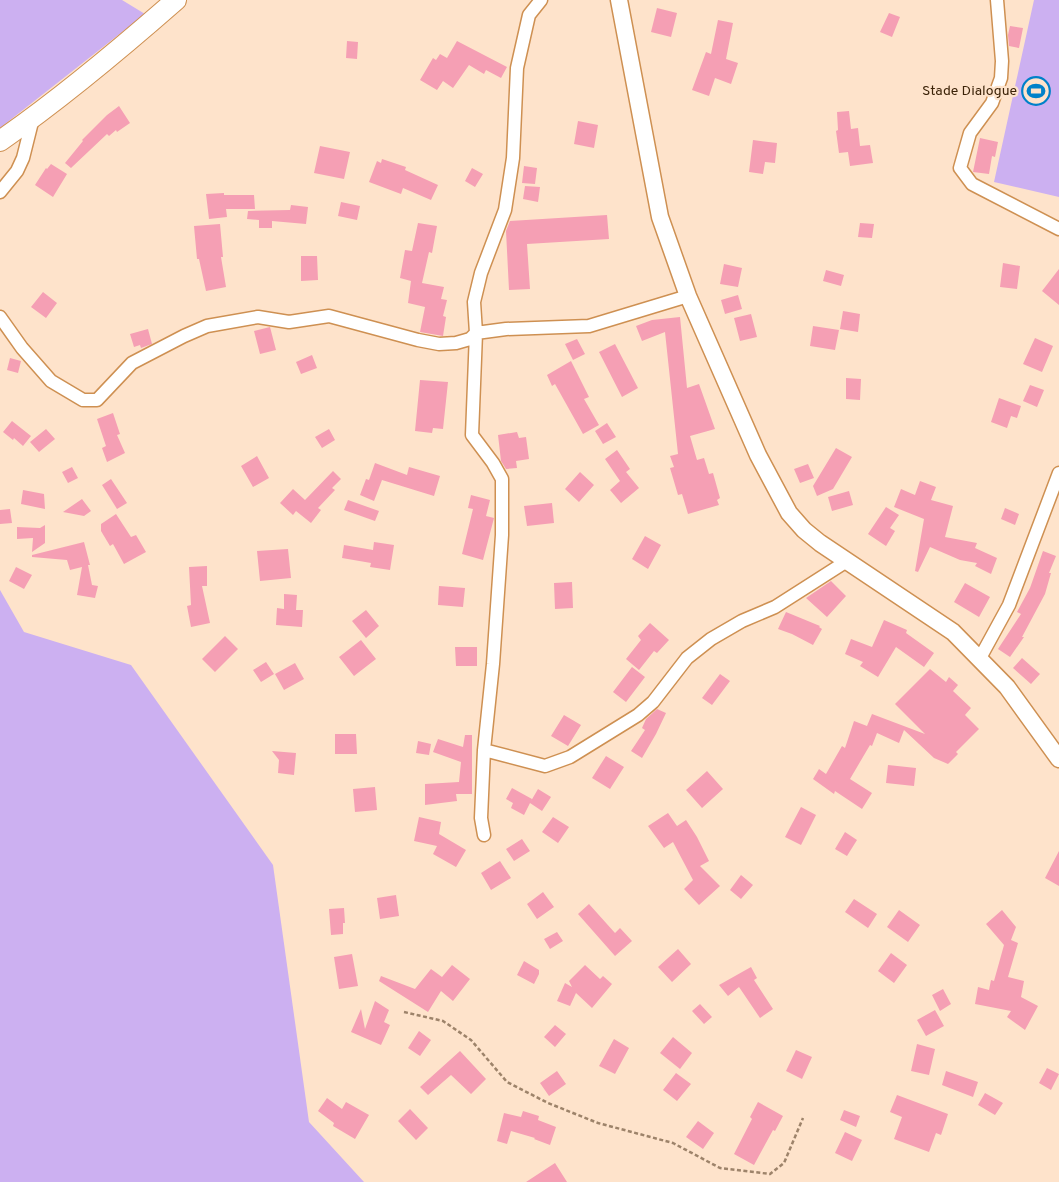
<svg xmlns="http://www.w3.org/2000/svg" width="1059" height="1182" font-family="Overpass,sans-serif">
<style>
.green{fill:#ccb0f1}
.building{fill:#f59fb4}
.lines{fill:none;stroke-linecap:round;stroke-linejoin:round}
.minor-casing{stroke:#ce9052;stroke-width:15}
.secondary-casing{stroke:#ce9052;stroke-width:19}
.trunk-casing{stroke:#ce9052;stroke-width:22}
.path{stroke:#9d836a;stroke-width:2.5;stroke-dasharray:4 2.5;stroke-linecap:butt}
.minor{stroke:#fff;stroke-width:12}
.secondary{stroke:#fff;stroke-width:16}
.trunk{stroke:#fff;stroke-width:20}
.labels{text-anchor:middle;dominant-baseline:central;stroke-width:4.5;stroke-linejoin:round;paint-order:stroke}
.poi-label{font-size:14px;fill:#3c2308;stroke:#fee3cb;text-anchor:end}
</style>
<rect width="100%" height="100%" fill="#fee3cb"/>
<path class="green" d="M0 0H122L145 14 0 128Z
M1034 0H1059V197L994 182Z
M0 590 24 632 131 665 273 865 309 1122 364 1182H0Z"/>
<path class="building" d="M657 8 677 13 671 37 651 32Z
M889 13 900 17 892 37 880 32Z
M718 20 733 23 726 59 738 63 731 84 715 78 709 96 692 90 706 52 711 54Z
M1010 26 1023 28 1019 48 1009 46 1008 35Z
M347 41 358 42 357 59 346 58Z
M457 41 507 67 501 78 486 70 484 74 469 65 453 88 443 81 437 90 420 80 433 58 436 60 440 54 447 58Z
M119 106 130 123 117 132 116 130 109 136 107 134 71 168 65 163 83 141 82 140 107 115Z
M849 111 851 129 858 128 860 146 870 145 873 163 850 166 848 152 839 153 836 131 838 130 837 112Z
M578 121 598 125 594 148 574 144Z
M980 138 998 142 995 157 992 156 989 174 973 172Z
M753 140 777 143 775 163 765 162 763 174 749 172Z
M320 146 350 152 344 179 314 173Z
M382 159 406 167 405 170 438 185 431 200 403 188 401 194 369 182 377 161 381 163Z
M51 164 67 174 53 197 35 185 46 168 47 169Z
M524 166 537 168 535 184 522 183Z
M472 168 483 174 475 187 465 181Z
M525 186 540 187 538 202 523 199Z
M224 193V195H254L255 209H226L227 217 209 219 206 194Z
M341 202 360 206 357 220 338 216Z
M291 205 308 207 306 224 272 221V228H259V220L247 219 248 211 290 210Z
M607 215 609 239 527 244 530 289 509 290 506 231 510 221Z
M418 223 437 226 432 253 429 252 422 283 444 287 441 299 447 300 443 316 446 317 443 336 420 332 425 307 408 303 411 281 400 278 405 250 412 251Z
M860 223 874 224 872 238 858 237Z
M220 224 223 257H221L226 287 206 291 199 259H197L194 226Z
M301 256H317L318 280 301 281Z
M1003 263 1020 266 1017 289 1000 287Z
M724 264 742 268 738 287 720 284Z
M1059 269V305L1042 291Z
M826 270 844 275 841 286 823 281Z
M43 292 57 303 46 318 31 307Z
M738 295 742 309 725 314 721 300Z
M843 311 860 314 858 332 840 329Z
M751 314 757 337 740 341 734 318Z
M680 317 687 388 699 384 715 429 690 436 697 460 704 458 709 474 713 473 720 498 717 500 719 505 688 514 682 494 678 495 670 468 674 467 670 456 678 454 665 332 642 341 636 326 652 320Z
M813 326 839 330 835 350 810 346Z
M270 327 276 350 260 354 254 331Z
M148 329 152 344 141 348 140 345 134 347 130 334Z
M1035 338 1053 346 1042 372 1023 364Z
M577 339 585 354 573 360 565 344Z
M615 344 638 388 622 397 599 352Z
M312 355 317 368 301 374 296 362Z
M10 358 21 361 18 373 7 370Z
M571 361 589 397 584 399 599 425 583 434 555 384 552 386 547 375Z
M846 378 861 379 860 400 846 399Z
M420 380 448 382 443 429 433 428 432 433 415 431Z
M1030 385 1044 390 1037 407 1023 401Z
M999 398 1021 406 1017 418 1011 416 1007 428 991 422Z
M113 413 120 434 117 435 125 453 107 462 102 448 106 446 97 419Z
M12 421 31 436 23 446 14 438 13 440 3 432Z
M607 423 616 437 603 444 595 431Z
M46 429 55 439 39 452 30 442Z
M329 429 335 440 322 448 315 437Z
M517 432 519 438 526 437 529 459 516 461 517 468 506 469 501 461 498 435Z
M836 448 852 457 833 489 817 496 813 486Z
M617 450 630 469 626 472 639 488 621 503 610 490 620 481 605 459Z
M257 456 269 478 253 487 241 466Z
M375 463 407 475 409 467 440 476 434 496 382 480 374 501 360 495 366 479 369 480Z
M808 464 814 478 800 483 794 469Z
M72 467 78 478 68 483 62 472Z
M333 471 341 479 332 488 335 490 318 508 321 510 311 523 296 511 293 515 280 503 293 489 305 500Z
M580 472 594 485 579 502 565 489Z
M111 479 127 503 117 509 102 485Z
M920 481 936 487 931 500 953 506 945 537 977 543 975 548 997 558 991 574 975 566 977 563 960 560 930 547 918 572 915 571 924 519 894 507 901 489 915 495Z
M23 490 44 494 45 509 21 504Z
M849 491 853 505 832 511 828 497Z
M471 495 490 500 486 516 494 518 483 560 462 554 473 509 468 508Z
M82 499 91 511 84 516 63 512Z
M348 500 379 511 375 521 344 510Z
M552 503 554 523 527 526 524 506Z
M886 507 899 515 890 528 895 531 886 546 868 534Z
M1005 508 1019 514 1015 525 1001 519Z
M10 509 12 523 0 524V510Z
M116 514 131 537 136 535 146 552 124 564 113 544 110 546 101 531V524Z
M45 525V543L32 552 33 538 17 539V527L40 528Z
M645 536 661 545 648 569 632 559Z
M84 542 90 565H88L92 585 98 586 95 598 77 595 82 567 70 570 67 560 32 557V555Z
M374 542 394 545 390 570 370 567 371 563 342 558 344 545 373 550Z
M288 549 291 578 260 581 257 551Z
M1043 551 1056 556 1049 573H1051L1045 594 1022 637H1024L1010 657 998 649 1021 614 1017 612 1030 588Z
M207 566V586H202L210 623 191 627 187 606 191 605 189 567Z
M16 567 32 575 24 589 9 581Z
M831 581 846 596 827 617 806 598Z
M572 582 573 608 555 609 554 583Z
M965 583 990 597 979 617 954 602Z
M439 586 465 588 463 607 438 605Z
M284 594 297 595 296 610H303L302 627 276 625 277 608 284 609Z
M366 610 379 626 366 638 352 621Z
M786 612 820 626 819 627 822 629 813 645 792 634 778 629Z
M884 620 907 630 906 633 934 653 924 667 896 647 878 677 860 666 863 662 845 654 851 639 872 647Z
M650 623 669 640 657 653 654 651 639 670 626 659 641 640 638 636Z
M225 636 238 649 215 672 202 659Z
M361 640 376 659 354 676 339 657Z
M455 647H477V666H456Z
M1022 658 1040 674 1031 684 1013 668Z
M266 662 274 674 261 682 253 670Z
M295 663 304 679 284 690 275 674Z
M632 667 645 677 626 702 613 692Z
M930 669 946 682 949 677 958 685 953 691 971 708 965 715 979 729 956 752 958 754 948 764 934 758 904 730 899 743 877 733 872 746 870 745 850 779 872 793 862 809 835 791 834 794 813 779 819 769 826 774 842 746 845 748 854 721 867 726 872 714 925 734 895 704Z
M720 674 730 681 712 705 702 698Z
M657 709 666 713 656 734 642 758 631 751 645 730 642 728 646 719Z
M564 715 581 725 568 746 551 736Z
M335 734H356L357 754H335Z
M465 735H472V794H456L457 801 425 805V784L459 782 461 762 433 752 438 739 463 747Z
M418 741 431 744 429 755 416 753Z
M272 751 296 753 294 775 278 773 279 760Z
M606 756 624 767 610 789 592 778Z
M888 765 916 768 914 786 886 783Z
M707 771 723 789 702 808 686 790Z
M375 787 377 810 355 812 353 789Z
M512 788 532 799 531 801 538 789 551 797 542 811 530 803 524 815 511 808 513 803 506 799Z
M801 807 816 815 801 845 785 837Z
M668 813 677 826 686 820 697 837 709 861 700 866 720 886 699 905 684 889 693 880 673 842 664 848 648 826Z
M419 817 441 822 439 834 466 850 456 867 433 854 437 846 414 841Z
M553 817 569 827 558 843 542 832Z
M845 832 857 840 847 856 835 849Z
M522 839 530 851 514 861 506 849Z
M1059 851V886L1045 878Z
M500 861 511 878 491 890 481 873Z
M741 875 753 885 741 899 730 890Z
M543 892 554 907 537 919 527 904Z
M396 895 399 916 380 919 377 898Z
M854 899 877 914 868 928 845 912Z
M589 904 615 933 620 928 632 941 615 956 578 914Z
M344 908 345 923H343V934L331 935 329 909Z
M899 910 920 925 908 942 887 927Z
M1002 910 1016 927 1011 940 1018 943 1008 977 1024 981 1021 997 1038 1006 1025 1030 1007 1017 1011 1011 975 1004 978 987 989 990 991 980 994 981 1004 945 986 924Z
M557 932 563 941 550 949 544 939Z
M678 949 691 964 672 982 658 967Z
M891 953 907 965 894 983 878 971Z
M352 954 358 986 339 989 334 957Z
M524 961 539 970V974L534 984 517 975Z
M452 965 470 979 453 1001 441 991 428 1012 379 981 381 976 415 989 431 969 442 977Z
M585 965 600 979 603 976 612 984 592 1008 576 993 570 1006 557 1001 565 983 572 987 569 981Z
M751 967 757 978 754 980 773 1009 760 1018 739 987 728 996 719 985Z
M943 989 951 1004 940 1011 932 995Z
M375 1001 389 1010 384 1022 390 1025 381 1045 351 1032 361 1009 365 1029Z
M700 1004 712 1017 704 1024 692 1011Z
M935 1010 944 1026 926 1036 917 1020Z
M555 1025 566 1034 555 1047 544 1037Z
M419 1031 431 1040 420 1056 408 1048Z
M673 1037 692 1053 680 1069 660 1053Z
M614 1039 629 1048 615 1074 599 1066Z
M917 1044 935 1049 929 1075 911 1071Z
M796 1050 812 1057 802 1079 786 1071Z
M460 1051 486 1079 471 1094 451 1075 428 1095 420 1087Z
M1047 1068 1059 1074 1051 1090 1039 1083Z
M557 1071 566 1084 549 1096 540 1083Z
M946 1071 978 1082 973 1097 942 1085Z
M676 1073 691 1084 677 1101 663 1090Z
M985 1093 1003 1103 995 1115 978 1105Z
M897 1095 948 1114 941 1135 936 1133 929 1152 894 1139 902 1117 890 1112Z
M327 1098 342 1109 346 1102 369 1115 355 1139 333 1126 334 1123 318 1111Z
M758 1102 783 1116 775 1131 773 1130 754 1165 734 1154 752 1119 750 1117Z
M410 1109 428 1128 416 1140 398 1121Z
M844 1110 860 1116 856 1127 840 1120Z
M523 1111 539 1116 538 1120 556 1127 550 1145 534 1139 535 1138 511 1131 507 1144 497 1141 504 1113 521 1117Z
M698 1121 714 1133 703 1149 686 1137Z
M845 1132 862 1140 852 1161 835 1153Z
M555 1163 567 1182H526Z"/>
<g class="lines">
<defs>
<path id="minor" d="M997 0 1002 61 1001 78 992 103 970 133 960 168 972 184 1059 229
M0 192 17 171 23 158 33 118
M0 317 22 348 51 381 83 400H97L132 363 184 336 207 326 258 317 289 322 329 316 418 340 439 344 456 343 470 339 476 333 506 329 589 326 688 296
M980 658 1009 605 1059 473
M484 750 545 766 570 757 638 715 653 702 687 658 711 639 742 621 775 607 847 561
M484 835 481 818 484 750 493 664 502 535V479L493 463 472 435 476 333 474 302 481 273 505 210 513 158 517 68 529 15 541 0"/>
<path id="secondary" d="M619 0 660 217 688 296 758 455 789 513 804 530 820 543 953 632 1007 687 1059 759"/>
<path id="trunk" d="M0 141C62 98 119 50 176 0"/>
</defs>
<use href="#minor" class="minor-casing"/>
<use href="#secondary" class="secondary-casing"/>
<use href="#trunk" class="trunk-casing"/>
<path class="path" d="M404 1012 443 1021 471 1040 507 1082 548 1103 598 1123 673 1143 720 1168 770 1174 784 1163 803 1118"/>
<use href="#minor" class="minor"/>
<use href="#secondary" class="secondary"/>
<use href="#trunk" class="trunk"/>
</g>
<defs>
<symbol id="stadium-ring" viewBox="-11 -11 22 22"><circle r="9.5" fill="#fee3cb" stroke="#0081c9" stroke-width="1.5"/><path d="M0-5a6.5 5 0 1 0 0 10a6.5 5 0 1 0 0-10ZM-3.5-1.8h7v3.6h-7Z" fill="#0081c9"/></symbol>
</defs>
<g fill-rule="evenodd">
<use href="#stadium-ring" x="1020" y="75" width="32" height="32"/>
</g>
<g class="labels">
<g class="poi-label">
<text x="1017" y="91">Stade Dialogue</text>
</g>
</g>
</svg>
